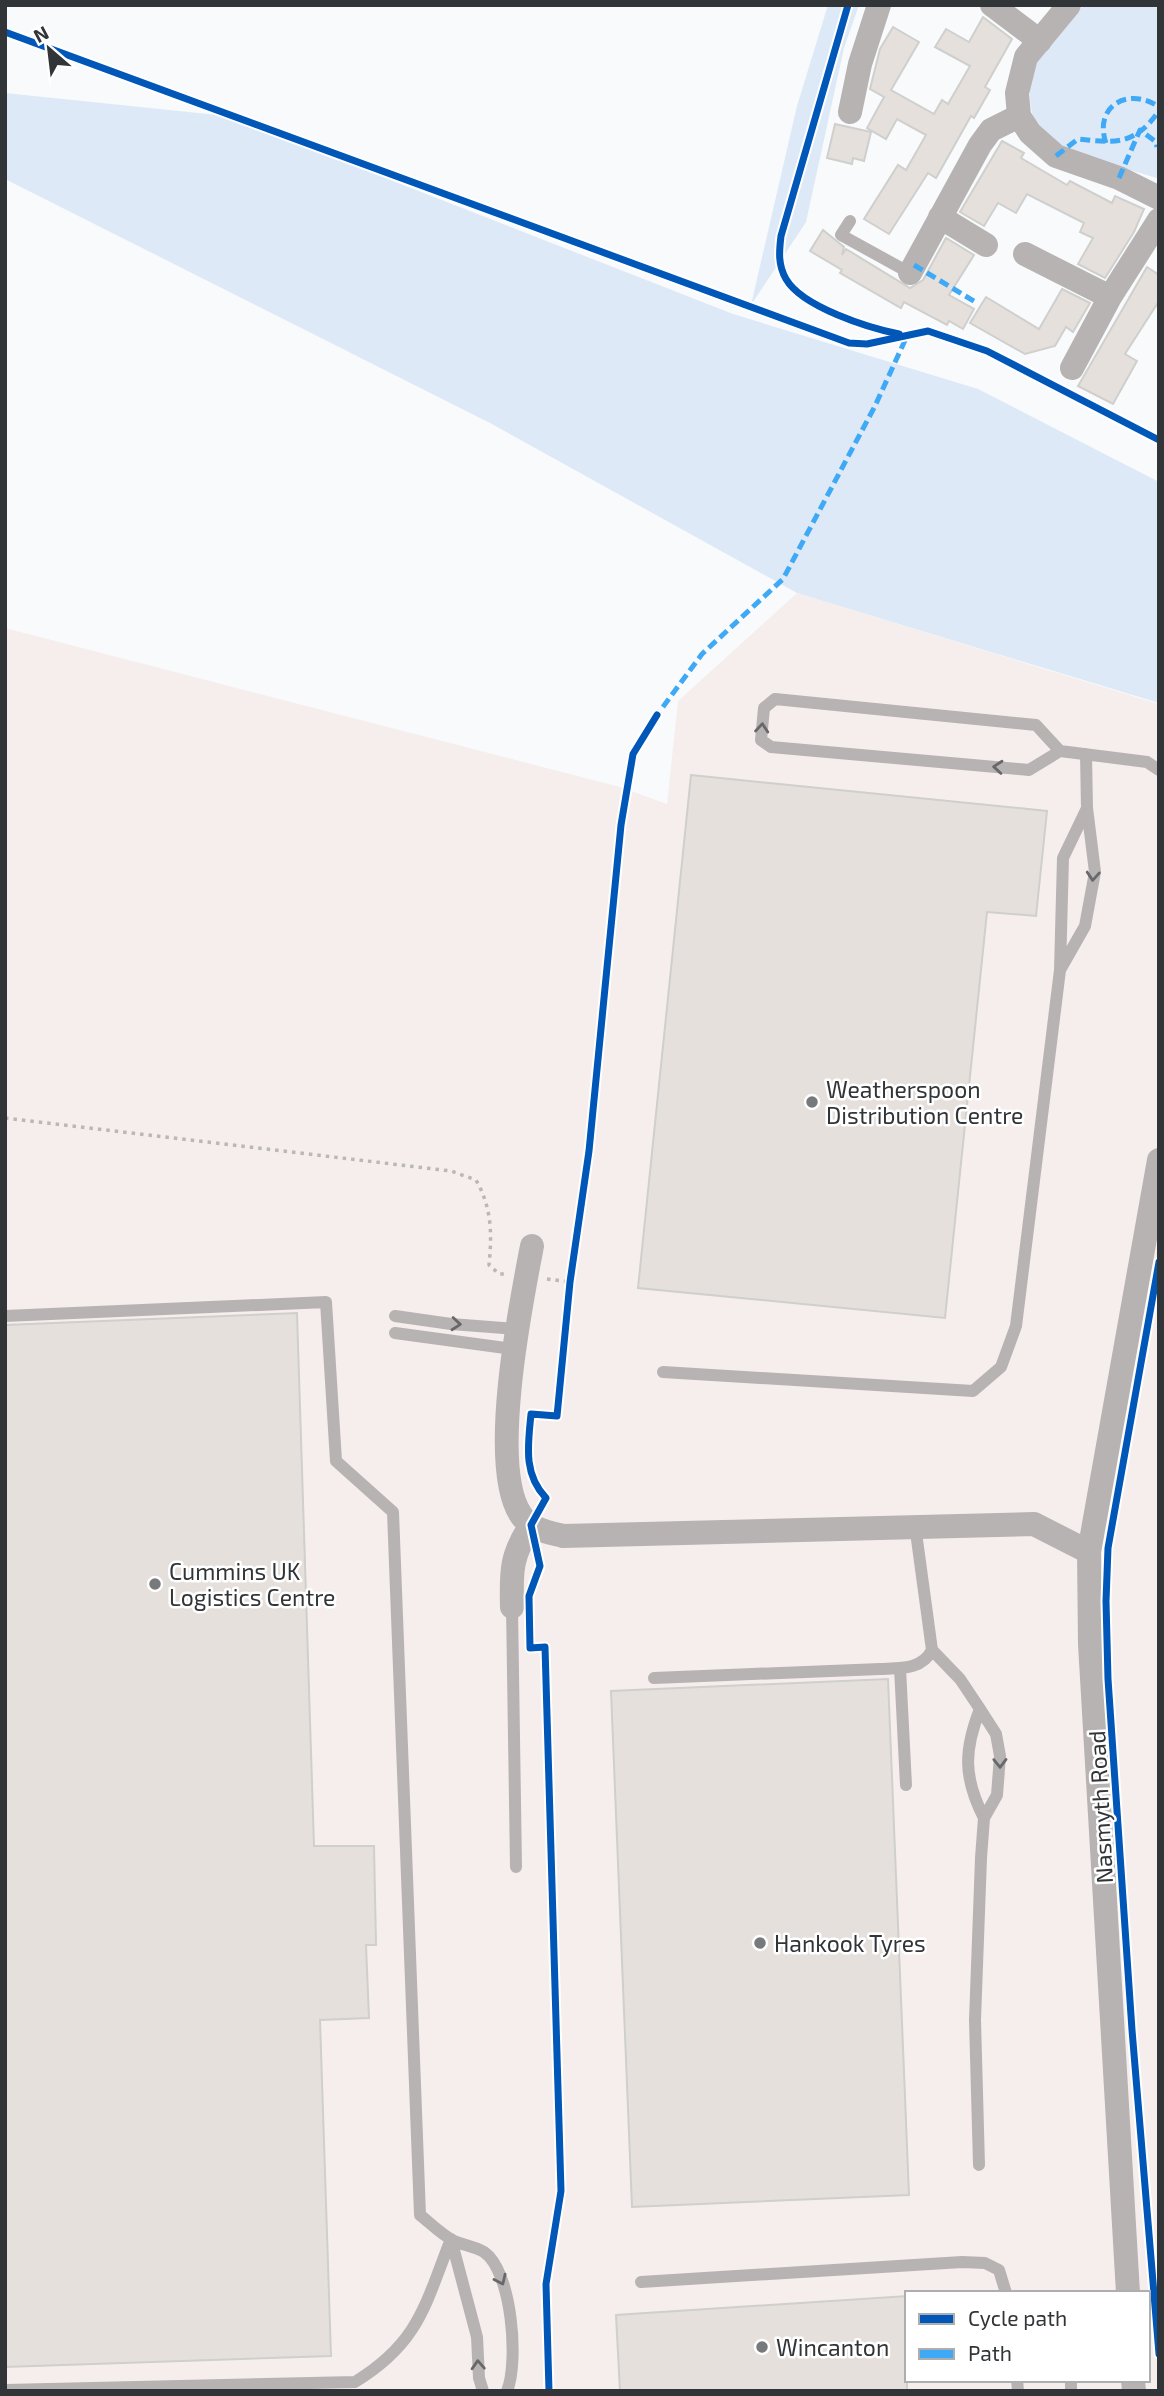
<svg xmlns="http://www.w3.org/2000/svg" width="1164" height="2396" font-family="'Exo 2',sans-serif">
<style>
.industrial{fill:#f6eeed;fill-rule:evenodd}
.green{fill:#dde9f6}
.building{fill:#e5e0db;stroke:#cfcfce;stroke-width:2}
.lines{fill:none;stroke-linecap:round;stroke-linejoin:round}
.path{stroke:#bab7b7;stroke-width:3.5;stroke-dasharray:3.5 5;stroke-linecap:butt}
.lane{stroke:#b8b3b3;stroke-width:12}
.street{stroke:#b8b3b3;stroke-width:24}
.quiet{stroke:#3fa9f5;stroke-width:5;stroke-dasharray:10 5;stroke-linecap:butt}
.cycleway-casing{stroke:#fff;stroke-width:11}
.cycleway{stroke:#0057b8;stroke-width:7}
.oneway{stroke:#686769}
.poi-dot{fill:#777a7d;stroke:#fff;stroke-width:2.5}
.labels{text-anchor:middle;dominant-baseline:central;stroke-width:5;stroke-linejoin:round;paint-order:stroke}
.poi-label{font-size:23px;fill:#323538;stroke:#fff;text-anchor:start}
.street-label{font-size:23px;fill:#323538;stroke:#fff}
</style>
<rect width="100%" height="100%" fill="#f8fafc"/>
<path class="industrial" d="M797 593 1159 704V2391H5V628L620 787 667 804 678 701ZM907 2293H1148V2380H907Z"/>
<path class="green" d="M828 5H859L844 48 806 222 751 305 797 106Z
M1084 5H1159V179C1114 161 1029 161 1030 95 1030 85 1030 72 1035 63 1045 42 1069 24 1084 5Z
M5 93 227 116 733 314 978 389 1159 482V703L797 593 490 423 5 179Z"/>
<path class="building" d="M983 17 1012 39 985 87 990 90 974 118 971 116 936 178 928 173 889 234 864 219 898 165 906 170 926 135 897 119 886 139 867 128 884 97 870 89 880 49 893 27 919 42 891 90 934 114 942 100 948 104 970 66 935 47 946 29 969 42Z
M835 124 871 132 864 161 853 158 852 164 827 158Z
M1002 141 1024 153 1021 158 1067 185 1070 181 1112 203 1115 196 1144 209 1134 232 1105 278 1078 264 1093 238 1080 232 1084 223 1027 194 1016 213 998 203 984 226 960 212Z
M823 230 844 247 842 255 846 249 910 288 923 280 946 238 974 255 949 295 974 309 963 329 949 321 947 325 904 302 901 308 840 273 842 270 810 251Z
M1147 267 1159 275V301L1125 354 1137 361 1113 404 1078 386Z
M1062 289 1090 303 1073 332 1066 327 1055 346 1025 354 970 323 986 297 1039 329Z
M691 775 1047 811 1036 916 987 912 945 1318 638 1288Z
M297 1313 314 1846H374L376 1945H366L369 2018 320 2020 331 2356 5 2367V1325Z
M888 1679 909 2195 632 2207 611 1691Z
M907 2296V2391H620L616 2315Z"/>
<g class="lines">
<path class="path" d="M5 1118 451 1171 476 1180C492 1208 492 1234 489 1265L499 1274H504
M547 1279 570 1282"/>
<path class="lane" d="M850 221 841 235 910 273
M1060 751 1036 725 775 699 764 708 761 740 771 747 1029 770 1060 751 1147 762 1159 770
M1086 754 1087 808 1095 872 1085 926 1060 970 1063 858 1087 808
M5 1316 326 1302 336 1461 393 1512 420 2215C430 2223 442 2235 454 2241 463 2245 476 2247 484 2252 512 2271 519 2362 507 2391
M395 1316 451 1324 517 1329
M395 1333 513 1349
M663 1372 973 1391 1001 1367 1016 1326 1060 970
M512 1607 516 1867
M932 1650 960 1679 980 1709 996 1734 1000 1756 997 1795 984 1818 981 1858 975 2020 979 2165
M900 1668 906 1785
M654 1678 880 1669C900 1668 922 1670 932 1650L915 1525
M980 1709C964 1750 963 1777 984 1818
M451 2239 477 2337 479 2378 483 2391
M641 2282 962 2262 985 2263 999 2270 1006 2293
M1017 2380 1018 2391
M1071 2380V2391
M5 2390 355 2382C419 2343 425 2305 451 2239"/>
<path class="street" d="M992 5 1040 41
M1069 5 1026 57 1017 93 1019 116 1030 133 1056 156 1119 178 1159 198
M850 112 860 64 879 5
M940 217 986 245
M1025 254 1110 297
M910 273 980 145 991 130 1019 116
M1072 368 1110 297 1159 220
M532 1246C521 1303 488 1467 521 1515 530 1529 547 1532 563 1536L1034 1524 1089 1552
M512 1607C511 1571 511 1555 531 1525
M1128 2293 1090 1644 1089 1552 1159 1160
M1133 2380 1134 2391"/>
<path class="quiet" d="M1106 143C1093 106 1129 86 1159 107
M1056 156 1078 139C1115 143 1134 146 1159 111
M1119 178 1140 130 1156 142 1157 147
M914 265 977 303
M654 719 702 654 783 579 875 406 907 336 903 335"/>
<defs>
<path id="cycleway" d="M848 5 781 236C779 252 778 265 786 279 802 307 869 328 899 334
M5 32 849 343 867 344 928 331 987 351 1159 440
M1159 1262 1108 1548 1106 1601 1108 1679 1132 2030 1159 2354
M549 2391 546 2284 561 2191 545 1647 530 1648 529 1596 540 1566 531 1525 546 1498C523 1474 528 1445 531 1414L557 1416 570 1282 589 1151 621 825 633 754 657 715"/>
</defs>
<use href="#cycleway" class="cycleway-casing"/>
<use href="#cycleway" class="cycleway"/>
</g>
<defs><path id="oneway-chevron" d="M-2-3.5L2.5 0L-2 3.5" fill="none" stroke-width="1.6" stroke-linecap="round" stroke-linejoin="round" transform="scale(1.75)"/></defs>
<g class="oneway">
<use href="#oneway-chevron" transform="translate(762 728) rotate(-85)"/>
<use href="#oneway-chevron" transform="translate(998 767) rotate(-175)"/>
<use href="#oneway-chevron" transform="translate(1093 876) rotate(94)"/>
<use href="#oneway-chevron" transform="translate(456 1324) rotate(5)"/>
<use href="#oneway-chevron" transform="translate(1000 1763) rotate(89)"/>
<use href="#oneway-chevron" transform="translate(501 2280) rotate(65)"/>
<use href="#oneway-chevron" transform="translate(478 2365) rotate(-93)"/>
</g>
<g class="poi-dot">
<circle cx="812" cy="1102" r="7"/>
<circle cx="155" cy="1584" r="7"/>
<circle cx="760" cy="1943" r="7"/>
<circle cx="762" cy="2347" r="7"/>
</g>
<g class="labels">
<g class="poi-label">
<text x="826" y="1089">Weatherspoon<tspan x="826" dy="26">Distribution Centre</tspan></text>
<text x="169" y="1571">Cummins UK<tspan x="169" dy="26">Logistics Centre</tspan></text>
<text x="774" y="1943">Hankook Tyres</text>
<text x="776" y="2347">Wincanton</text>
</g>
<g class="street-label">
<text transform="translate(1100 1807) rotate(-93)">Nasmyth Road</text>
</g>
</g>
<rect width="1164" height="2396" fill="none" stroke="#323538" stroke-width="14"/>
<rect x="905" y="2291" width="245" height="91" fill="#ffffff" stroke="#adaeaf" stroke-width="2"/>
<rect x="919" y="2314" width="35" height="10" fill="#0057b8" stroke="#adaeaf" stroke-width="2"/>
<text x="968" y="2326" font-size="21" fill="#323538">Cycle path</text>
<rect x="919" y="2349" width="35" height="10" fill="#3fa9f5" stroke="#adaeaf" stroke-width="2"/>
<text x="968" y="2361" font-size="21" fill="#323538">Path</text>
<g transform="translate(49 49) rotate(332)" stroke="#ffffff" stroke-width="5" paint-order="stroke">
<path d="M0-5L12 26L0 18L-12 26Z" fill="#323538"/>
<text y="-10" font-size="19" font-weight="bold" text-anchor="middle" fill="#323538">N</text>
</g>
</svg>
